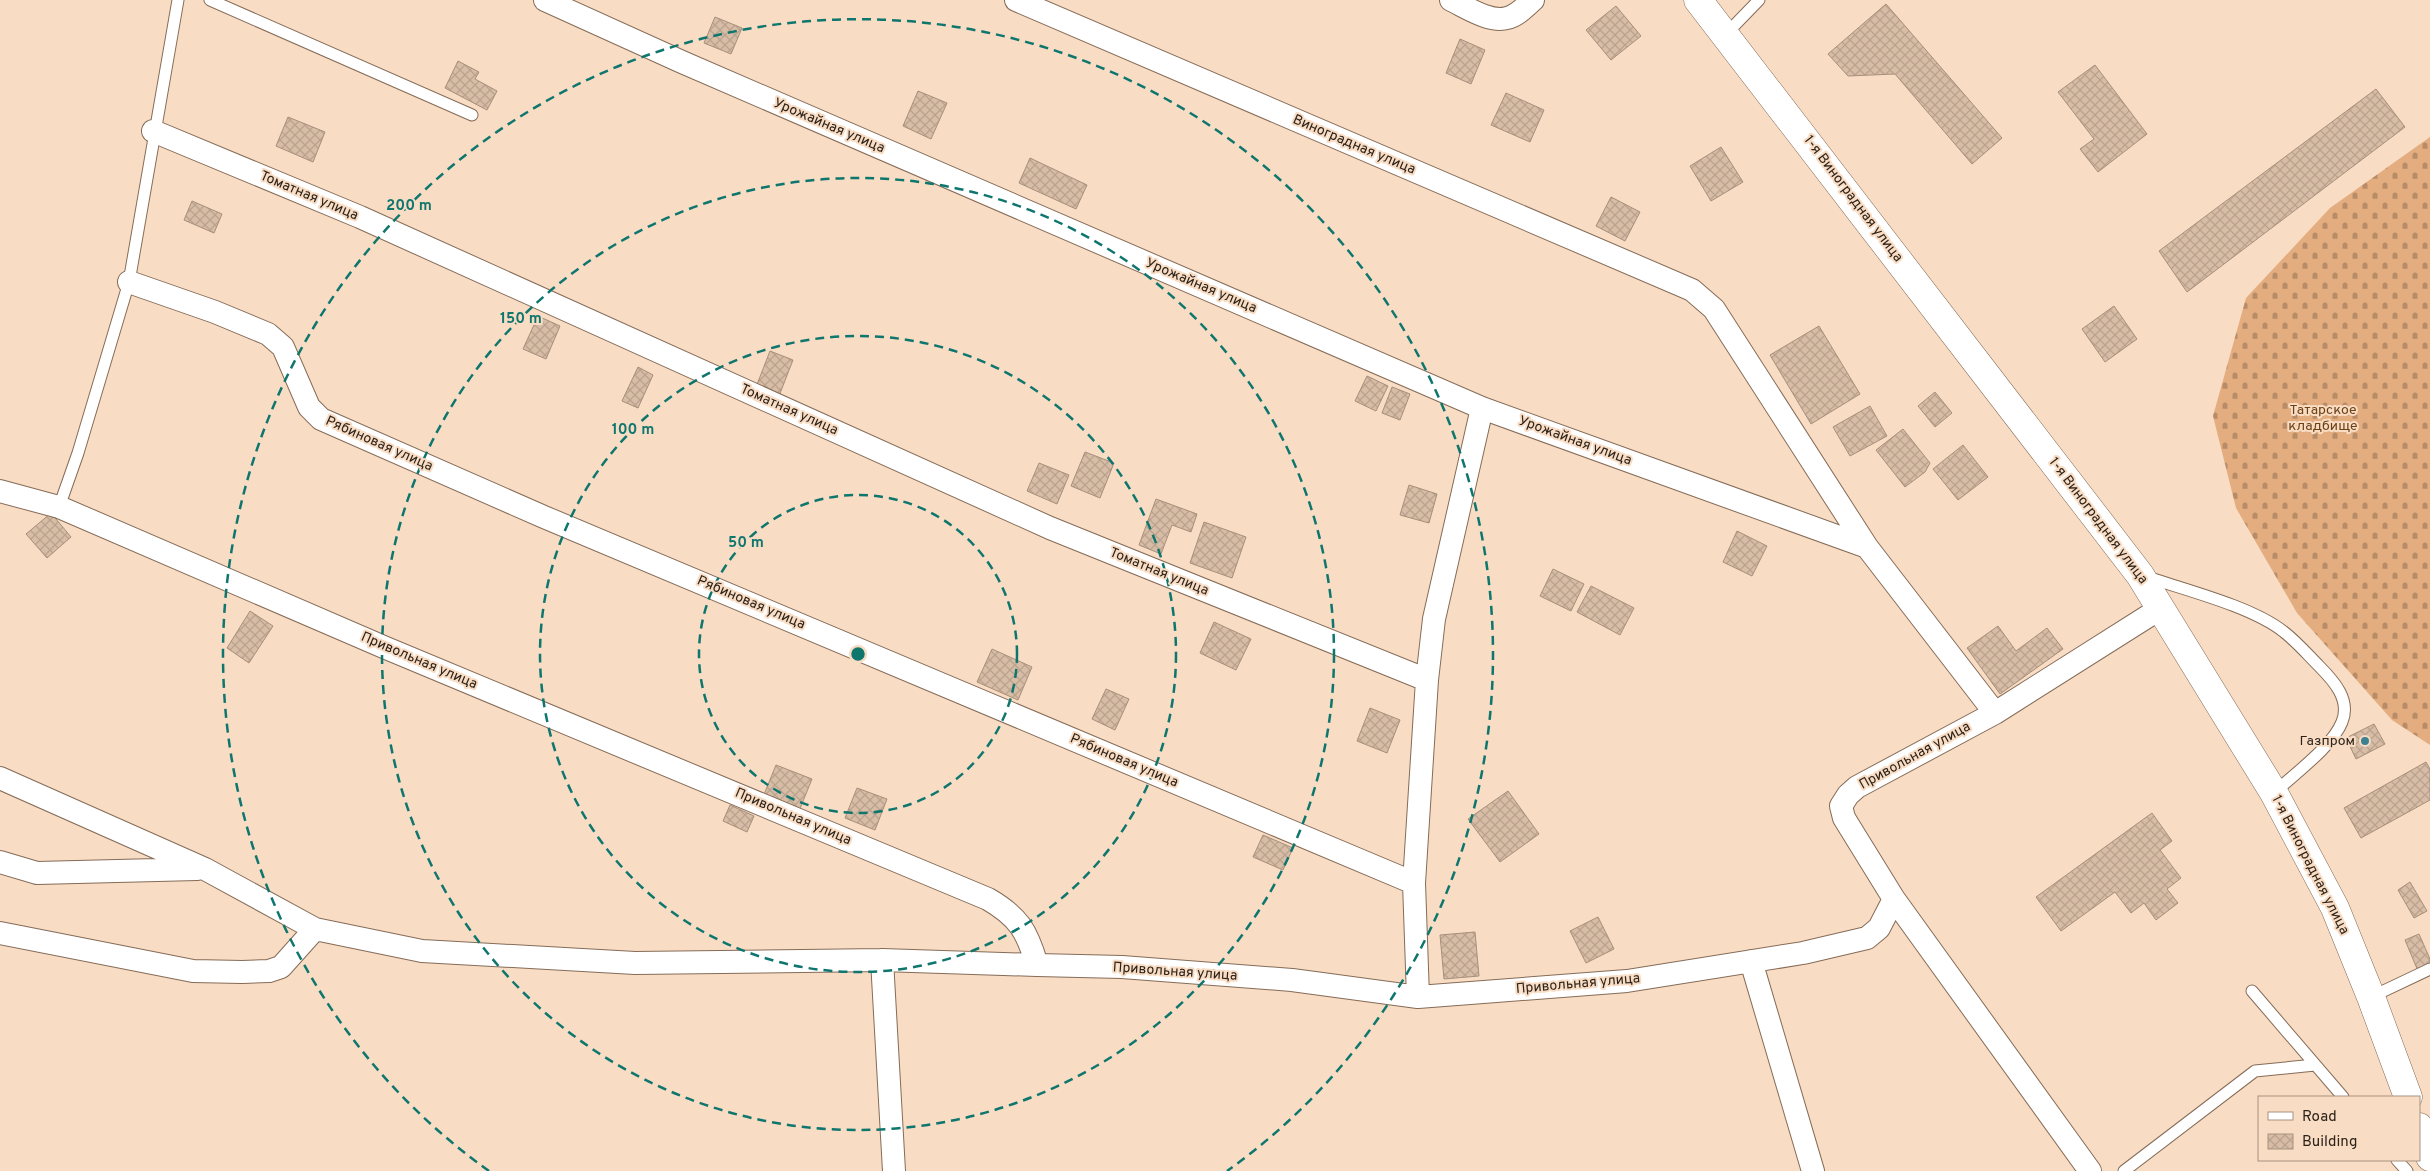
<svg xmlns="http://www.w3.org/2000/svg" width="2430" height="1171" font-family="Overpass,sans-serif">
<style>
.cemetery{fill:url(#cemetery-stones)}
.building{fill:url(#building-cross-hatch);stroke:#a88f79}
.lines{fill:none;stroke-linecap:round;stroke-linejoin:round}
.lane-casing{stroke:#856c58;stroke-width:13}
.street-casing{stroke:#856c58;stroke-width:24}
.secondary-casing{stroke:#856c58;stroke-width:29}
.lane{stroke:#fff;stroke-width:11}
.street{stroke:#fff;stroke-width:22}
.secondary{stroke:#fff;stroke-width:28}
.ring{fill:none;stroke:#0f766e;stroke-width:2.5;stroke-dasharray:9 6}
.poi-dot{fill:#3c818f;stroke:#f8dcc4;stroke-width:2}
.labels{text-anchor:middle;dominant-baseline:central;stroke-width:4;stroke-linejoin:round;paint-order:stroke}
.street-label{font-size:14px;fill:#2c2219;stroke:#f8dcc4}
.park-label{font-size:14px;fill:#6d4113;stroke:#f8dcc4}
.poi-label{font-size:14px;fill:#2c2219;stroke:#f8dcc4;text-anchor:end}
.centre{fill:#0f766e;stroke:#f8dcc4;stroke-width:2.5}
.ring-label{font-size:15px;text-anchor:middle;font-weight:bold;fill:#0f766e;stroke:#f8dcc4;stroke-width:4;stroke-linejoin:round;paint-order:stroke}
</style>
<defs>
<pattern id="cemetery-stones" width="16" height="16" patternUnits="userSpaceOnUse" patternTransform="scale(1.25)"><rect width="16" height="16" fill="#e3ad7f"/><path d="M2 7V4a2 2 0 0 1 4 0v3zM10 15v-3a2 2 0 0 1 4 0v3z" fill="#b88c67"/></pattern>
<pattern id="building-cross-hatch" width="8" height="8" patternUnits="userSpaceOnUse" patternTransform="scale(1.25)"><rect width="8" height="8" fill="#d8bda6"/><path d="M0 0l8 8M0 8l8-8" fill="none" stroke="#baa28e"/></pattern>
</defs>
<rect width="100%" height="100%" fill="#f8dcc4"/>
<path class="cemetery" d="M2430 137V745L2392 720 2297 613 2236 508 2213 416 2246 298 2330 208Z"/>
<path class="building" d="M1886 4 2002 138 1972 164 1895 74 1848 76 1828 54Z
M1616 6 1641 36 1611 60 1586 30Z
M715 17 742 28 731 54 704 43Z
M1460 39 1485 50 1471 84 1446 73Z
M458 61 479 72 475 79 497 91 487 110 445 88Z
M2095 65 2147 134 2098 172 2080 149 2094 139 2058 92Z
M2376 89 2405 127 2187 292 2159 251Z
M918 91 947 103 931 139 903 126Z
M1506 93 1544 110 1530 142 1491 125Z
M288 117 325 132 313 162 276 146Z
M1721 147 1743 182 1711 201 1690 166Z
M1030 158 1087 185 1076 209 1019 183Z
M1611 197 1640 212 1625 241 1596 226Z
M192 201 222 214 214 233 184 220Z
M2114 306 2137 339 2105 362 2082 329Z
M538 316 560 326 546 359 523 349Z
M1819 326 1860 394 1811 424 1770 355Z
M770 351 793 360 779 396 756 387Z
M638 367 653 375 638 408 622 401Z
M1367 376 1388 386 1376 411 1355 401Z
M1392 387 1410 394 1400 420 1382 413Z
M1935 392 1952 413 1935 427 1918 406Z
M1870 406 1887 436 1850 456 1833 427Z
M1903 429 1930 463 1925 472 1905 487 1876 450Z
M1963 445 1988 477 1958 500 1933 469Z
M1085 452 1114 463 1100 498 1071 486Z
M1039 463 1069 475 1057 504 1027 491Z
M1409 485 1437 494 1429 523 1400 515Z
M1156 499 1197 514 1191 532 1172 525 1161 554 1139 545Z
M51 513 71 537 47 558 26 534Z
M1204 522 1246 537 1232 578 1190 563Z
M1737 531 1767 546 1752 576 1723 562Z
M1553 569 1584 584 1571 611 1540 596Z
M1591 586 1634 608 1620 635 1577 612Z
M250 611 273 626 249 663 227 648Z
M1214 622 1251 639 1236 670 1200 653Z
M1998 626 2016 651 2047 628 2063 649 2000 694 1967 648Z
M992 649 1032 667 1018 700 977 682Z
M1106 689 1129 699 1115 730 1092 719Z
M1370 708 1400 720 1387 753 1357 741Z
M2374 724 2385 744 2356 759 2346 738Z
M2426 762 2430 769V800L2361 838 2344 808Z
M776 765 812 779 799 811 763 797Z
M857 788 887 799 875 830 845 818Z
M1508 791 1539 834 1500 862 1468 819Z
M730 805 754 816 747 832 723 821Z
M2152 813 2172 841 2160 850 2181 878 2167 889 2178 903 2156 920 2144 903 2131 913 2115 892 2061 931 2036 897Z
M1263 835 1293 848 1283 870 1253 857Z
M2410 882 2427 911 2414 918 2398 890Z
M1598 917 1614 949 1586 963 1570 931Z
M1475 932 1479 976 1444 979 1440 935Z
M2419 934 2430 959V966L2418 971 2405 940Z"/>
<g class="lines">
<defs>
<path id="lane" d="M210 0 472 115
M1726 34 1759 0
M59 507 78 453 129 282 178 0
M2147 577C2186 590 2253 607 2284 632 2297 642 2308 655 2319 666 2334 681 2351 700 2342 722 2332 747 2294 774 2274 793
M2252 991 2343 1097
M2371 997 2430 969
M2397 1160 2407 1171
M2124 1171 2255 1071 2315 1065"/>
<path id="street" d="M545 0 682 62 1482 408 1867 547
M1016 0 1692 290 1714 309 1867 547 1995 713
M1451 0C1466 7 1490 23 1507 18 1517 16 1526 6 1533 0
M153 131 360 217 1050 528 1427 680
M129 282 215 312 268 334 283 347 309 407 321 419 544 517 1414 883
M0 491 59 507 386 648 988 899C1019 917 1027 931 1037 965L1122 967 1292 980 1418 997 1627 981 1803 953 1867 938 1879 928 1894 899 1844 818 1841 806 1848 795 1857 787 1995 713 2161 608
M0 778 205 869 315 929 422 951 635 963 882 960 1037 965
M0 862 37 873 197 869
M1894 899 2090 1171
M0 933 193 971 242 972 269 971 281 967 315 929
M882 960 894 1171
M1751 961 1813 1171
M1418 997 1414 883 1427 680 1434 619 1482 408"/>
<path id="secondary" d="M1698 0 2140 575 2274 793 2335 908 2371 997 2408 1097
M2419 1127 2430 1157"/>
</defs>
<use href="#lane" class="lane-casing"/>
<use href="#street" class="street-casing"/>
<use href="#secondary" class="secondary-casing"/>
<use href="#lane" class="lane"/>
<use href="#street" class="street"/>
<use href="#secondary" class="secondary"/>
</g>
<g class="ring">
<circle cx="858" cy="654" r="159"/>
<circle cx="858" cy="654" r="318"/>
<circle cx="858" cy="654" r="476"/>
<path d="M489 1171A635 635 0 1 1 1227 1171"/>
</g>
<circle class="poi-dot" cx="2365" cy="741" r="5"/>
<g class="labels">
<g class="street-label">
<text transform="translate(829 126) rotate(23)">Урожайная улица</text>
<text transform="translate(1354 145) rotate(23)">Виноградная улица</text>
<text transform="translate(309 196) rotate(23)">Томатная улица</text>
<text transform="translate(1853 199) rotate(53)">1-я Виноградная улица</text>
<text transform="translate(1201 286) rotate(23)">Урожайная улица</text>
<text transform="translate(789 410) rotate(24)">Томатная улица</text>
<text transform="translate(1575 441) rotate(20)">Урожайная улица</text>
<text transform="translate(379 444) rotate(24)">Рябиновая улица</text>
<text transform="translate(2098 521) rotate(53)">1-я Виноградная улица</text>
<text transform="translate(1159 572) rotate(22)">Томатная улица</text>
<text transform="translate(751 603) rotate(23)">Рябиновая улица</text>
<text transform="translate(419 661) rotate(23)">Привольная улица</text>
<text transform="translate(1915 756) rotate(-29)">Привольная улица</text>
<text transform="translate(1124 761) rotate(23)">Рябиновая улица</text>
<text transform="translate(793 817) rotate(23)">Привольная улица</text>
<text transform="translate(2310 865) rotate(63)">1-я Виноградная улица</text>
<text transform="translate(1175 972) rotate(4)">Привольная улица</text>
<text transform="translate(1578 984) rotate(-5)">Привольная улица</text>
</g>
<g class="park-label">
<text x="2323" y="410">Татарское<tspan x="2323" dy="16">кладбище</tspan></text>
</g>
<g class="poi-label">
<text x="2355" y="741">Газпром</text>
</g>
</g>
<circle cx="858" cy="654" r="8" class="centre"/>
<g class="ring-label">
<text x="409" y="210">200 m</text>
<text x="521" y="323">150 m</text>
<text x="633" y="434">100 m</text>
<text x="746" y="547">50 m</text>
</g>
<rect x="2258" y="1096" width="162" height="65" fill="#f8dcc4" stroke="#a69280"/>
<rect x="2268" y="1112" width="25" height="8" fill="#ffffff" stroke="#a69280"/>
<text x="2302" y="1121" font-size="15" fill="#2c2219">Road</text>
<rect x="2268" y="1134" width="25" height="15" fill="url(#building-cross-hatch)" stroke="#a69280"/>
<text x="2302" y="1146" font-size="15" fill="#2c2219">Building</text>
</svg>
